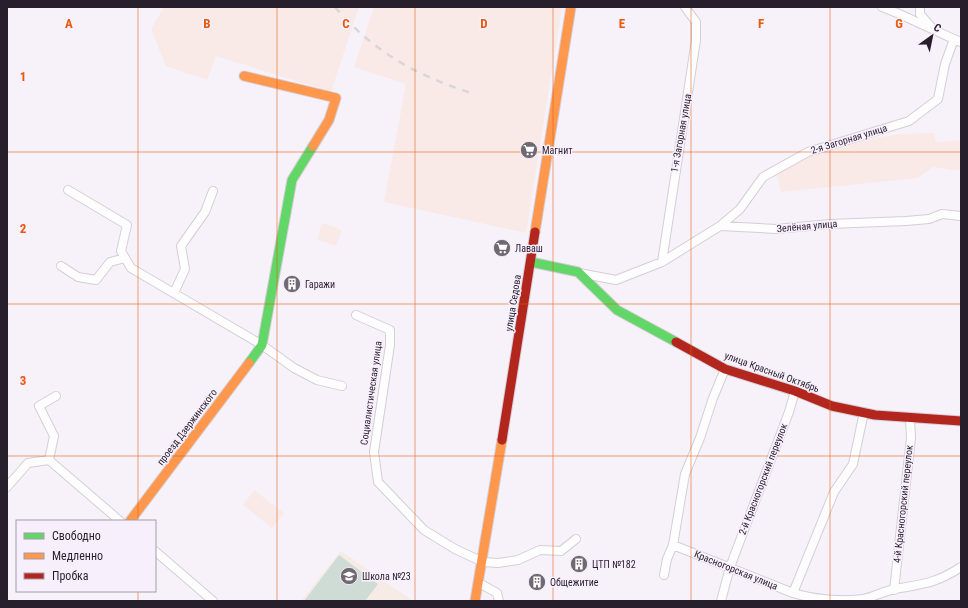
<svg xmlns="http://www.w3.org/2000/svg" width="968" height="608" font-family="'Roboto Condensed',sans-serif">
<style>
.industrial{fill:#f9eae7}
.education{fill:#f6ebe5}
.green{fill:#cfdcd5}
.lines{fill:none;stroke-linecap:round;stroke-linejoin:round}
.street-casing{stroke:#d4ced7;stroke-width:10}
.fast-casing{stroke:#d4ced7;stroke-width:11}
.slow-casing{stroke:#d4ced7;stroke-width:11}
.jam-casing{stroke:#d4ced7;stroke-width:11}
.street{stroke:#fefdfe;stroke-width:8}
.fast{stroke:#63d668;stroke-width:9}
.slow{stroke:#ff974d;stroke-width:9}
.jam{stroke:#b3261e;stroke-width:9}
.rail{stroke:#d8d6d8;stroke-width:2.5;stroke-dasharray:7 7;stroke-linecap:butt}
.grid{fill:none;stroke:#e8590c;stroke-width:1;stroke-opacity:0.55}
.labels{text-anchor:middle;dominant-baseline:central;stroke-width:3;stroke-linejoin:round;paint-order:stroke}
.street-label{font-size:10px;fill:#271f2b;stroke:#f8effc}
.poi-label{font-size:10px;fill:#271f2b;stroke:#f8effc;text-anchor:start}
.grid-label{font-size:13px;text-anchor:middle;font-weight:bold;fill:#e8590c;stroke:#f8effc;stroke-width:3;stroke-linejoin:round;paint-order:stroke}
</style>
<rect width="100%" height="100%" fill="#f7f2f9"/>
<path class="industrial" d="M164 7H359L331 92 216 56 207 80 166 66 151 29Z
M374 7H562L526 233 384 202 406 84 354 67Z
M934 133 936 142 961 140V169L952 170 933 167 918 178 781 192 775 165 821 143 867 139 900 134Z
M322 223 342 230 336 246 317 239Z
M254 490 284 513 272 528 243 505Z"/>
<path class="education" d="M341 551 413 601H301Z"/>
<path class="green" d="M339 555 378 584 365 601H304Z"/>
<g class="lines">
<defs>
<path id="street" d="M882 7C909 17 934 31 961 42
M920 7V14L932 28
M68 190 127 225 121 251 131 268 262 345 294 368 317 380 342 386
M720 226 740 209 763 177 808 152 909 121 938 99 945 64 954 39
M662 262 696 40V22L685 7
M61 266 78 277 96 280 110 262 125 258
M579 273 616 280 662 262 720 226 776 229 830 224 906 221 929 219 942 214 961 216
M174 293 185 269 181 246 205 212 213 191
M356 315 390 330V345L374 452 378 482 424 530 455 549 483 562 498 563 518 560 540 550 561 551 576 539
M49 460 120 521
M49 460 54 436 39 406 56 396
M7 487 28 463 49 460
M673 545 793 593C812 599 843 602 863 599 874 597 884 591 895 589 923 584 937 583 961 567
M155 551 213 601
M664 575 667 559 673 545 685 474 700 438 713 398 725 369
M479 583 497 593 499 601
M894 590 911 438 910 419
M793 593 834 492 853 464 864 412
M721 601 730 567 789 412 795 391"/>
<path id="fast" d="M531 262 578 272 617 310 676 342
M249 363 262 345 292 180 313 146"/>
<path id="slow" d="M244 76 336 98 329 120 313 146
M535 232 571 7
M130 521 249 363
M475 601 502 440"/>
<path id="jam" d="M676 342 725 369 795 391 832 406 875 415 961 421
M502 440 535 232"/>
</defs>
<use href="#street" class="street-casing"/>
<use href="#fast" class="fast-casing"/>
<use href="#slow" class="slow-casing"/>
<use href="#jam" class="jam-casing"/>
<use href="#street" class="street"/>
<use href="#fast" class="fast"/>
<use href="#slow" class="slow"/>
<use href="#jam" class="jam"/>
<path class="rail" d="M335 7C373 52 419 77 475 94"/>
</g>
<path class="grid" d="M138 7V521M277 7V601M415 7V601M553 7V601M691 7V601M830 7V601M7 152H961M7 304H961M7 456H961M138 591V601"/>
<defs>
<symbol id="supermarket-disc" viewBox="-11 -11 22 22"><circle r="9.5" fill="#706973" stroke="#f8effc"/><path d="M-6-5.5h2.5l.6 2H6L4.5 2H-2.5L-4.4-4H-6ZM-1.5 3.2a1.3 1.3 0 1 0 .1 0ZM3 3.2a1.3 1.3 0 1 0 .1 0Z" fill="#fff"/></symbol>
<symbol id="building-disc" viewBox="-11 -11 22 22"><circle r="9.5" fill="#706973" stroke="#f8effc"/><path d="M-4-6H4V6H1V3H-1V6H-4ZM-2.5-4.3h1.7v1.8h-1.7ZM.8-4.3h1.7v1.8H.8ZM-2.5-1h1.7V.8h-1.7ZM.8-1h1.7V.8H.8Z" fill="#fff"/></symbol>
<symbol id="school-disc" viewBox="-11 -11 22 22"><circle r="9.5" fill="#706973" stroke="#f8effc"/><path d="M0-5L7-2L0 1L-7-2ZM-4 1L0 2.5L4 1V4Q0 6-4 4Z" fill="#fff"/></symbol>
</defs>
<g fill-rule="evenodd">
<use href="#supermarket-disc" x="519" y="140" width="20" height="20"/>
<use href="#supermarket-disc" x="492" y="238" width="20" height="20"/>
<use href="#building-disc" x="282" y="274" width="20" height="20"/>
<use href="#building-disc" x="569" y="554" width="20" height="20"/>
<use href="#school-disc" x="339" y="566" width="20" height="20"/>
<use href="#building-disc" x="527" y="572" width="20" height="20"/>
</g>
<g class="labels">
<g class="street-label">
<text transform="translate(681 133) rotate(-80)">1-я Загорная улица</text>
<text transform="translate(849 139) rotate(-17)">2-я Загорная улица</text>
<text transform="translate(807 226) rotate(-5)">Зелёная улица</text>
<text transform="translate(513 303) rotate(-81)">улица Седова</text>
<text transform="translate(772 372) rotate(20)">улица Красный Октябрь</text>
<text transform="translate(371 393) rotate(-82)">Социалистическая улица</text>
<text transform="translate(187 427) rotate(-53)">проезд Дзержинского</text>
<text transform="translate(763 479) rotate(-69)">2-й Красногорский переулок</text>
<text transform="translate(903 504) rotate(-84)">4-й Красногорский переулок</text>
<text transform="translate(736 570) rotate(22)">Красногорская улица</text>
</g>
<g class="poi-label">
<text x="542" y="150">Магнит</text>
<text x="515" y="248">Лаваш</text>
<text x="305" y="284">Гаражи</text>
<text x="592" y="564">ЦТП №182</text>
<text x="362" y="576">Школа №23</text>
<text x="550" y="582">Общежитие</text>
</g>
</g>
<g class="grid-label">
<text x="69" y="28">A</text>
<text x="207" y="28">B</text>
<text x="346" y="28">C</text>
<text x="484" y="28">D</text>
<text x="622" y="28">E</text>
<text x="761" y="28">F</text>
<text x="899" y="28">G</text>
<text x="23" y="81">1</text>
<text x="23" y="233">2</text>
<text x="23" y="385">3</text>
</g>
<rect width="968" height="608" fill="none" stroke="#271f2b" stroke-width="16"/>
<rect x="16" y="520" width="140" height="72" fill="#f8effc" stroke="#a49ca8"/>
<rect x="24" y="533" width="20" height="6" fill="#63d668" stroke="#a49ca8"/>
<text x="52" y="540" font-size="12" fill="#271f2b">Свободно</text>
<rect x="24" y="553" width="20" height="6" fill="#ff974d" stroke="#a49ca8"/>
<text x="52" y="560" font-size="12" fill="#271f2b">Медленно</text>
<rect x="24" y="573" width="20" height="6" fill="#b3261e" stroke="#a49ca8"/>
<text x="52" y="580" font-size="12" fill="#271f2b">Пробка</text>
<g transform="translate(932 36) rotate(33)" stroke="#f8effc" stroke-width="3" paint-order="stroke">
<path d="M0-3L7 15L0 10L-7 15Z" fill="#271f2b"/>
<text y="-6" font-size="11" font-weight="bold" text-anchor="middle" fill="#271f2b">С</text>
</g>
</svg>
